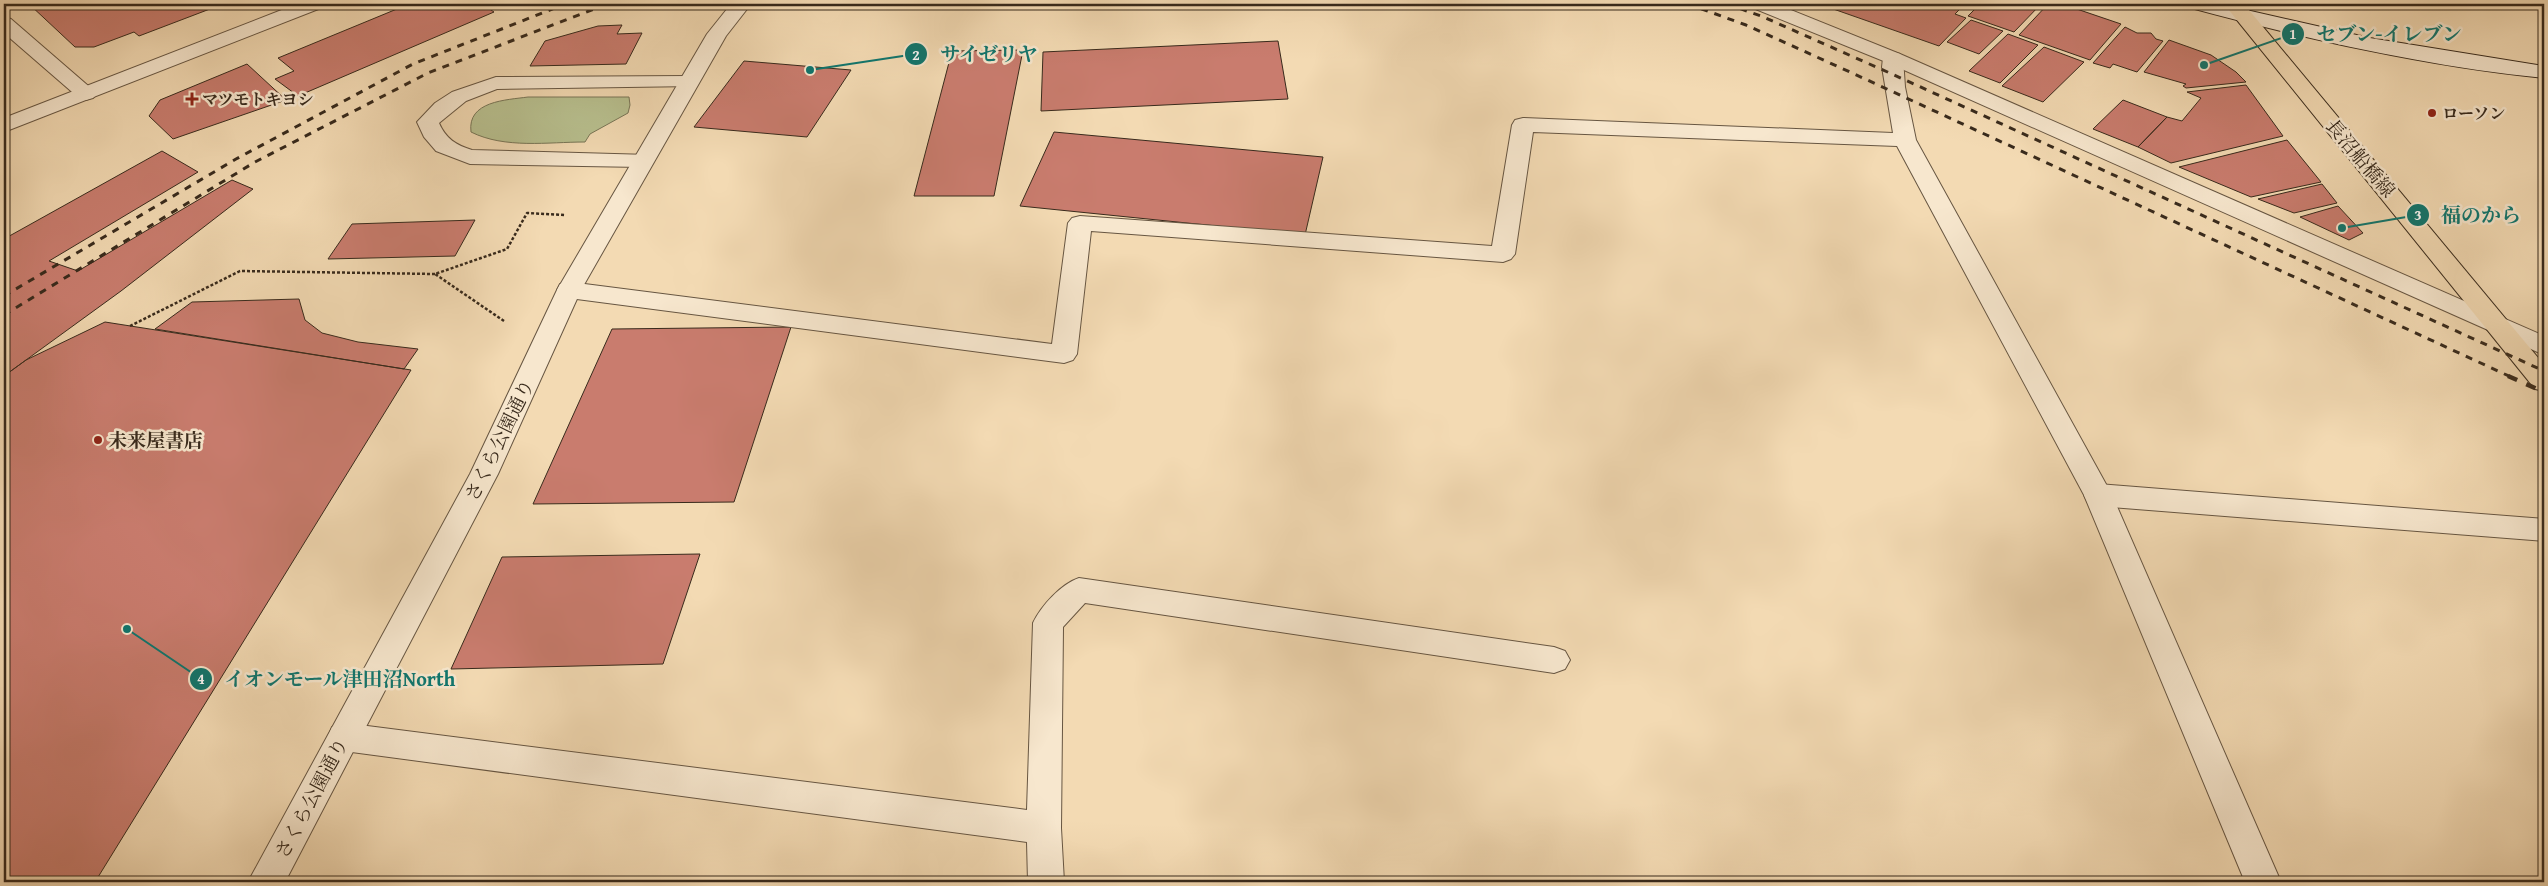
<svg xmlns="http://www.w3.org/2000/svg" width="2548" height="886" font-family="'Gentium Book Plus','Noto Serif JP',serif">
<style>
.green{fill:#b8c08f;stroke:#787556}
.building{fill:#c97c6e;stroke:#382a1c}
.lines{fill:none;stroke-linecap:round;stroke-linejoin:round}
.service-casing{stroke:#675642;stroke-width:2}
.minor-casing{stroke:#675642;stroke-width:2}
.tertiary-casing{stroke:#675642;stroke-width:2}
.secondary-casing{stroke:#382a1c;stroke-width:2}
.primary-casing{stroke:#382a1c;stroke-width:2}
.path{stroke:#382a1c;stroke-width:2.5;stroke-dasharray:3 2;stroke-linecap:butt}
.service{fill:#f7e7ce;fill-rule:evenodd}
.minor{fill:#f7e7ce;fill-rule:evenodd}
.tertiary{fill:#f7e7ce;fill-rule:evenodd}
.secondary{fill:#f7e7ce;fill-rule:evenodd}
.primary{fill:#f3dab3;fill-rule:evenodd}
.rail-far1{stroke:#382a1c;stroke-width:3;stroke-dasharray:7 7;stroke-linecap:butt}
.rail{stroke:#382a1c;stroke-width:4.5;stroke-dasharray:10 10;stroke-linecap:butt}
.poi-dot{fill:#8f2418;stroke:#f7e7ce;stroke-width:2}
.labels{text-anchor:middle;dominant-baseline:central;stroke-width:5;stroke-linejoin:round;paint-order:stroke}
.far-poi-label{font-size:16px;font-weight:bold;fill:#382a1c;stroke:#f7e7ce;text-anchor:start}
.street-label{font-size:19px;fill:#382a1c;stroke:#f7e7ce}
.poi-label{font-size:19px;font-weight:bold;fill:#382a1c;stroke:#f7e7ce;text-anchor:start}
.leader{fill:none;stroke:#0f766e;stroke-width:2}
.callout-dot{fill:#0f766e;stroke:#f7e7ce;stroke-width:2}
.mark-label{font-size:15px;text-anchor:middle;font-weight:bold;fill:#fff}
.callout-label{font-size:20px;text-anchor:middle;font-weight:bold;fill:#0f766e;stroke:#f7e7ce;stroke-width:5;stroke-linejoin:round;paint-order:stroke}
</style>
<rect width="100%" height="100%" fill="#f3dab3"/>
<filter id="stains"><feTurbulence type="fractalNoise" baseFrequency=".004" numOctaves="4"/><feColorMatrix values="0 0 0 0 .2 0 0 0 0 .09 0 0 0 0 .02 0 0 0 .5 -.17"/></filter>
<radialGradient id="worn" r=".72"><stop offset=".6" stop-color="#630" stop-opacity="0"/><stop offset="1" stop-color="#630" stop-opacity=".3"/></radialGradient>
<path class="green" d="M528 97H629L630 105 628 113 590 134 585 142C548 142 505 149 471 132 467 101 506 100 528 97Z"/>
<path class="building" d="M29 4H223L139 36 134 32 94 47H75Z
M409 4H482L494 12 298 96 275 79 294 71 278 58Z
M1819 4H1960L1964 5 1955 14 1966 18 1939 46Z
M1980 4H2041L2014 32 1968 16Z
M2048 4H2062L2121 24 2090 60 2019 35Z
M1971 20 2003 31 1979 54 1947 42Z
M622 25 617 34 642 33 626 64 530 66 545 41 598 26Z
M2125 27 2137 33H2151L2156 39 2163 41 2137 72 2113 64 2110 68 2093 63Z
M2008 34 2038 45 2000 83 1969 71Z
M2169 40 2211 55 2236 72 2246 82 2186 88 2183 86 2186 84 2144 72Z
M1278 41 1288 99 1041 111 1043 52Z
M2044 47 2084 62 2043 102 2002 86Z
M1023 50 994 196H914L952 51Z
M744 61 851 70 807 137 694 127Z
M247 64 286 100 173 139 149 116 160 100Z
M2246 85 2283 136 2171 163 2138 147 2167 117 2182 121 2201 98 2187 92Z
M2123 100 2167 117 2138 147 2093 129Z
M1054 132 1323 157 1305 235 1020 206Z
M2287 140 2321 182 2251 197 2179 167Z
M162 151 198 172 49 261 78 271 232 180 253 189 121 291 4 376V239Z
M2322 184 2337 203 2294 213 2258 199Z
M2338 206 2363 233 2349 240 2300 217Z
M475 220 455 256 328 259 352 224Z
M299 299 305 320 322 333 358 342 418 349 404 369 155 329 192 302Z
M105 322 411 370 95 882H4V376L26 360Z
M791 327 734 502 533 504 612 329Z
M700 554 663 664 451 669 502 557Z"/>
<g class="lines">
<defs>
<path id="service" d="M1893 52 1900 54 1903 58 1905 87 1916 140 2112 495 2281 882H2245L2084 495 1897 146 1533 132 1515 254 1511 259 1503 262 1091 231 1077 354 1073 360 1064 363 569 298 560 296 557 290 560 284 569 282 1052 344 1068 223 1072 218 1080 216 1492 246 1512 125 1515 120 1523 118 1893 133 1882 67 1883 58 1886 54Z
M688 76 695 78 698 82 695 86 497 89 466 101 439 123C446 139 456 145 472 150L650 155 653 160 650 165 642 167 470 164 436 151 424 137 417 122 435 103 452 92 496 77Z
M1079 578 1554 647 1565 651 1570 660 1565 669 1554 673 1085 603 1063 627 1061 828 1064 882H1028L1027 842 344 751 332 747 328 737 332 727 344 723 1027 810 1033 623C1041 606 1061 584 1079 578Z"/>
<path id="minor" d="M1750 4H1776L1900 54 2544 336V355L1886 62 1753 8Z
M4 17 11 19 93 90 97 94 93 98 86 100 79 98 4 33Z
M2098 484 2544 519V541L2098 506 2088 503 2084 495 2088 487Z"/>
<path id="tertiary" d="M297 4H324L321 8 4 132V118Z
M731 4H751L726 36 581 290 498 474 285 882H248L470 474 557 290 707 34Z"/>
<path id="secondary" d="M2188 4H2220L2370 38 2544 66V78C2425 66 2307 39 2191 8Z"/>
<path id="primary" d="M2224 4H2244L2544 365V391L2535 389Z"/>
</defs>
<use href="#service" class="service-casing"/>
<use href="#minor" class="minor-casing"/>
<use href="#tertiary" class="tertiary-casing"/>
<use href="#secondary" class="secondary-casing"/>
<use href="#primary" class="primary-casing"/>
<path class="path" d="M504 321 435 274 507 249 527 213 565 215
M130 326 240 271 435 274"/>
<use href="#service" class="service"/>
<use href="#minor" class="minor"/>
<use href="#tertiary" class="tertiary"/>
<use href="#secondary" class="secondary"/>
<use href="#primary" class="primary"/>
<path class="rail-far1" d="M1688 4 1746 25 1850 72 2511 377
M1727 4 1761 16 1892 74 2544 371
M4 296 236 159 413 64 565 4
M4 315 255 162 428 73 607 4"/>
<path class="rail" d="M2508 376 2544 392"/>
</g>
<g class="poi-dot">
<path d="M189.5 91.5h5v5h5v5h-5v5h-5v-5h-5v-5h5z"/>
<circle cx="2432" cy="113" r="5"/>
<circle cx="98" cy="440" r="5"/>
</g>
<g class="labels">
<g class="far-poi-label">
<text x="202" y="99">マツモトキヨシ</text>
<text x="2442" y="113">ローソン</text>
</g>
<g class="street-label">
<text transform="translate(2361 158) rotate(50)">長沼船橋線</text>
<text transform="translate(499 440) rotate(-64)">さくら公園通り</text>
<text transform="translate(311 798) rotate(-62)">さくら公園通り</text>
</g>
<g class="poi-label">
<text x="108" y="440">未来屋書店</text>
</g>
</g>
<path class="leader" d="M2204 65L2293 34M810 70L916 54M2342 228L2418 215M127 629L201 679"/>
<g class="callout-dot">
<circle cx="2204" cy="65" r="5"/>
<circle cx="810" cy="70" r="5"/>
<circle cx="2342" cy="228" r="5"/>
<circle cx="127" cy="629" r="5"/>
<circle cx="2293" cy="34" r="12"/>
<circle cx="916" cy="54" r="12"/>
<circle cx="2418" cy="215" r="12"/>
<circle cx="201" cy="679" r="12"/>
</g>
<g class="mark-label">
<text x="2293" y="39">1</text>
<text x="916" y="60">2</text>
<text x="2418" y="220">3</text>
<text x="201" y="684">4</text>
</g>
<g class="callout-label">
<text x="2389" y="41">セブン-イレブン</text>
<text x="989" y="61">サイゼリヤ</text>
<text x="2481" y="222">福のから</text>
<text x="340" y="686">イオンモール津田沼North</text>
</g>
<rect width="2548" height="886" fill="none" stroke="#f3dab3" stroke-width="20"/>
<rect x="5" y="5" width="2538" height="876" fill="none" stroke="#382a1c" stroke-width="2.5"/>
<rect x="10" y="10" width="2528" height="866" fill="none" stroke="#382a1c"/>
<rect width="100%" height="100%" filter="url(#stains)"/>
<rect width="100%" height="100%" fill="url(#worn)"/>
</svg>
